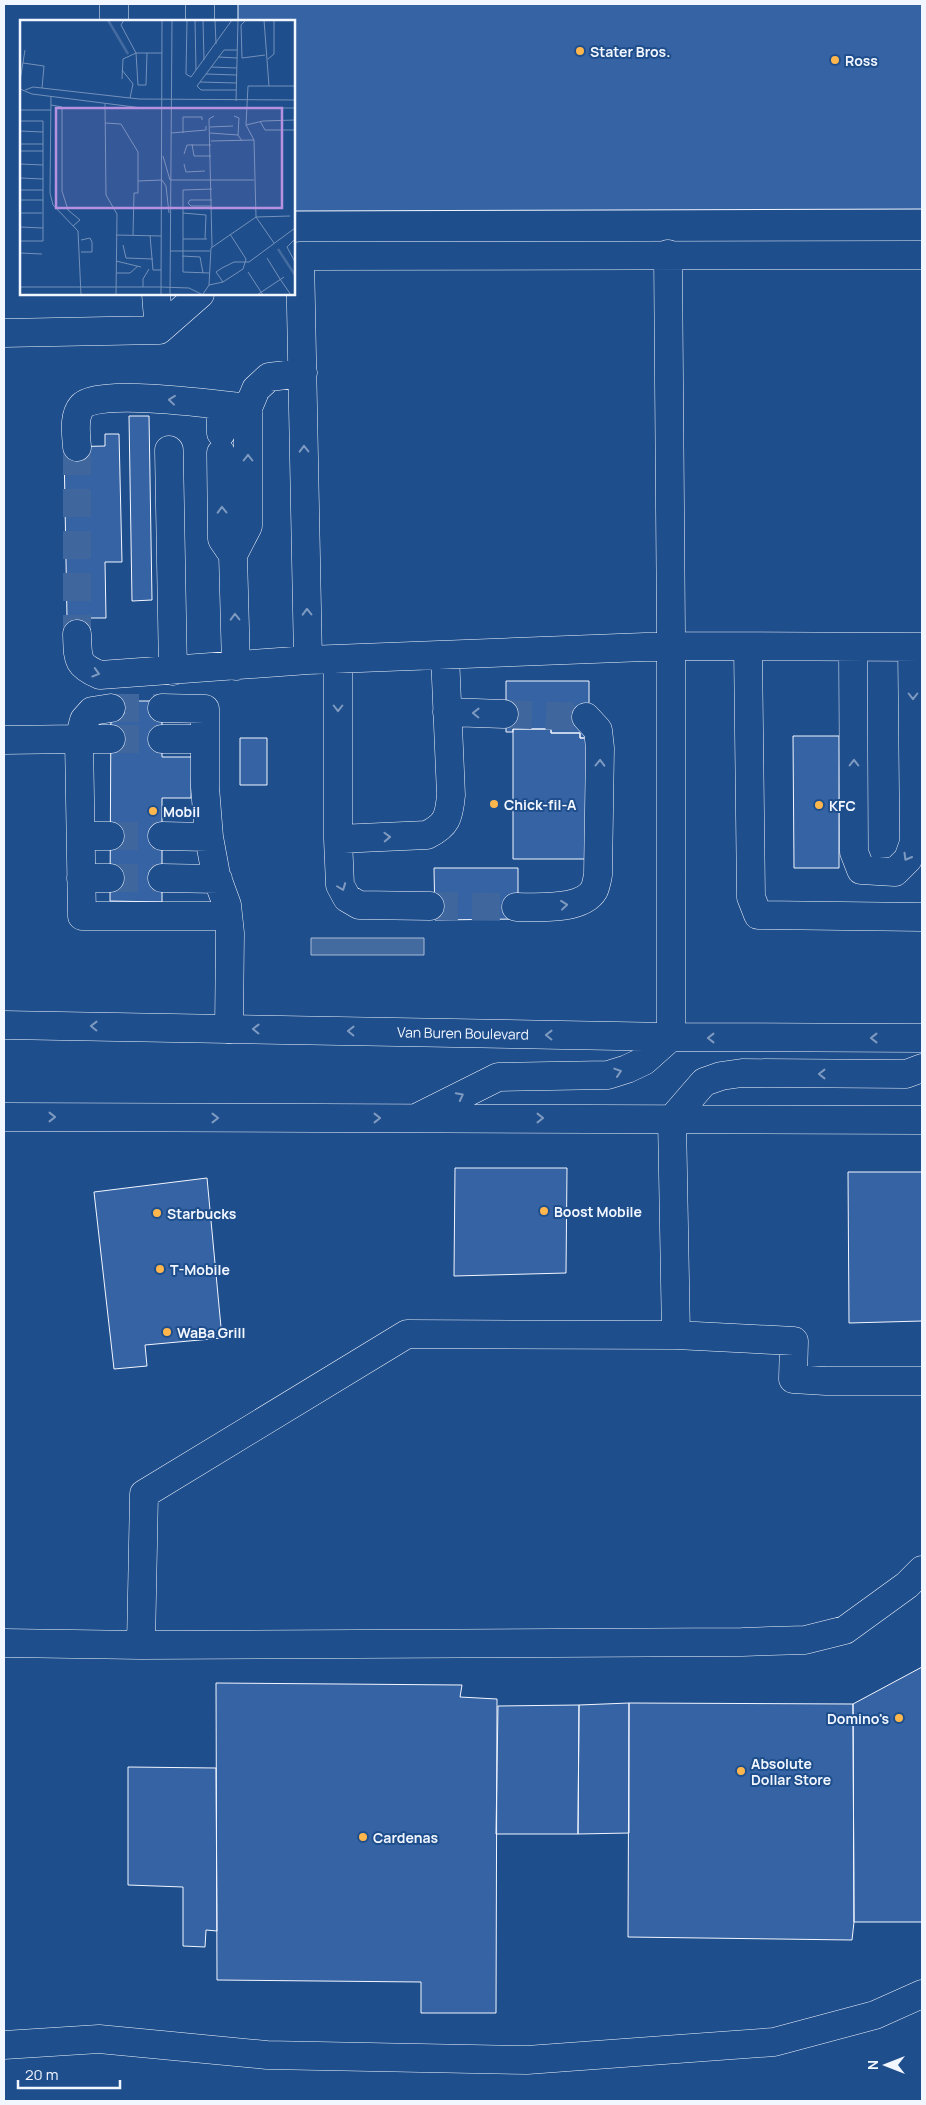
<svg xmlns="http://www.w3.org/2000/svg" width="926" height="2105" font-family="Manrope,sans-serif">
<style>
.water{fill:#446ba0;stroke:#a8bbd7}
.building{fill:#3563a3;stroke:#f2f6ff}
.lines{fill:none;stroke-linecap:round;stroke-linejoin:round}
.minor-tunnel{stroke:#3f679d;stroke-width:28;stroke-dasharray:28 14;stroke-linecap:butt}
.minor-casing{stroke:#f2f6ff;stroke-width:29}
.major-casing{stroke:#f2f6ff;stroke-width:29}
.minor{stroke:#1f4e8c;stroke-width:28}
.major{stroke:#1f4e8c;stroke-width:28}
.oneway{stroke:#7e9ac0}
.poi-dot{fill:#ffb74d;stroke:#1f4e8c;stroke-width:2}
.labels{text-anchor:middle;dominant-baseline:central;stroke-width:4;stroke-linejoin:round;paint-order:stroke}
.poi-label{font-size:14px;font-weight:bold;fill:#f2f6ff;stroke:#1f4e8c;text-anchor:start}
.street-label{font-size:14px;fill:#f2f6ff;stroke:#1f4e8c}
.inset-river{fill:none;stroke:#446ba0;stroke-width:2.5}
.inset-road{fill:none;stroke:#7391ba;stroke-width:1}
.view{fill:#b691df;fill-opacity:0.15;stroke:#b691df;stroke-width:2.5}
.inset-edge{fill:none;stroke:#f2f6ff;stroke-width:2.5}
</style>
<rect width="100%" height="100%" fill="#1f4e8c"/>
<path class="water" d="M311 938H424V955H311Z"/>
<path class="building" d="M238 4H922V209L294 211V21H238Z
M129 416H149L152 600 132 601Z
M105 434H119L122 562H105L106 618H67L64 447 105 446Z
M506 681H589V738H580V733H551V729H513V732H506Z
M111 701H162V757H192L191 798H162V902L110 901Z
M513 729H551V733H580V738H589L588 859H513Z
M793 736H839V868H794Z
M240 738H267V785H240Z
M434 868H518V919L435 920Z
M455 1168H567L566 1273 454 1276Z
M848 1172H922V1321L849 1323Z
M207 1178 222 1338 145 1345 147 1366 114 1369 94 1192Z
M922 1667V1922H854L853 1704Z
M216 1683 462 1685 460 1697 497 1699 496 2013H421V1982L217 1980Z
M629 1703 853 1704 854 1922 852 1940 628 1937Z
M629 1703V1833L578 1834 579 1705Z
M579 1705 578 1834H496L498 1706Z
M128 1767 216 1768 217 1931 206 1930 205 1947 183 1946V1887L128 1885Z"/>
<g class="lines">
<path class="minor-tunnel" d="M77 447V634
M111 708H162
M504 714 586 717
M111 739H162
M110 836H162
M110 878H162
M430 906 516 907"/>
<defs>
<path id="minor" d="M114 4V21
M200 4V21
M668 254 671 634V1037
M300 256 308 660
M294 258 300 256 922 255
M156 294 159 330
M4 333 159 330 200 294
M220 405 221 433
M77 447C76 434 73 416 82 406 98 388 221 405 248 408
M169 450 173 671
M221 453 222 539 233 555
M77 634C78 659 76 665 100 675L308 660 671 646 922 647
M748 647 751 897 758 915 922 917
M853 647 854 852 861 870 895 872 908 859 914 842 912 647
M338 659V839L340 885 347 898 359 905 430 906
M236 666 233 555 248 526V408L256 389 269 377 303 373
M162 708 205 709V787L209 837 216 875 227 905 230 933 229 1029
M447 712 504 714
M111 739H79L82 916H228
M162 739H205
M4 740 79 739 84 720 92 711 111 708
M81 836H110
M162 836 209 837
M338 839 427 835C447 825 449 817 451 795L445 655
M81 878H110
M162 878 218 879
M516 907C536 907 582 911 594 890 596 886 597 880 598 875L600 748 598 730 586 717
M672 1119 676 1335 794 1341 793 1379 826 1381H922
M4 1643 141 1645 742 1642 805 1640 845 1630 907 1585 922 1570
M141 1645 144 1494 407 1334 676 1335
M4 2045 99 2039 267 2055 527 2060 774 2042 875 2015 922 1994"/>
<path id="major" d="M4 1025 671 1037 922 1038
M420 1116 498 1077 608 1075 627 1069 644 1061 671 1037
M4 1117 922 1120
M672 1119 704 1082 721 1076 742 1073 906 1074 922 1068"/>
</defs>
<use href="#minor" class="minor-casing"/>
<use href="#major" class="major-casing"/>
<use href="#minor" class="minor"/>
<use href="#major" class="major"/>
</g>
<defs><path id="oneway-chevron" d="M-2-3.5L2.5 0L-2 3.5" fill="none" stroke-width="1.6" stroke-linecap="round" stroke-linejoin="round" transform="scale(1.25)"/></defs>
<g class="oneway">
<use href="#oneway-chevron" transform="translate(172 400) rotate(-174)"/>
<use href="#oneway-chevron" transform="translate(304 449) rotate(-91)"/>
<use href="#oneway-chevron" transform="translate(248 458) rotate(-90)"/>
<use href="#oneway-chevron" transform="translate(222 510) rotate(-91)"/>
<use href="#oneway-chevron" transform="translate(307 612) rotate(-91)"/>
<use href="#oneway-chevron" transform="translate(235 617) rotate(-91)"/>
<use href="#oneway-chevron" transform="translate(96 673) rotate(16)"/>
<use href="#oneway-chevron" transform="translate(913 696) rotate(90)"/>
<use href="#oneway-chevron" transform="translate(338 708) rotate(90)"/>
<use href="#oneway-chevron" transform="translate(476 713) rotate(-179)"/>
<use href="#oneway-chevron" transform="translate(600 763) rotate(-89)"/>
<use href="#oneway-chevron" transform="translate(854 763) rotate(-90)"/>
<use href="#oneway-chevron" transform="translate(387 837) rotate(-2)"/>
<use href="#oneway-chevron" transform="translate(907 857) rotate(120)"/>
<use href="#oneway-chevron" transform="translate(342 887) rotate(69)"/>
<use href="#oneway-chevron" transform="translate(564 905) rotate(-6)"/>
<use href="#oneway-chevron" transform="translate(94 1026) rotate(-179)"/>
<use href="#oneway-chevron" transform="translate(256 1029) rotate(-179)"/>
<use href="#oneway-chevron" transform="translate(351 1031) rotate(-179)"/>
<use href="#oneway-chevron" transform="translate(549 1035) rotate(-179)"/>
<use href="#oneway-chevron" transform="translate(711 1038) rotate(-180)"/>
<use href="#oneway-chevron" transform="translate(874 1038) rotate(180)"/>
<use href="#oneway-chevron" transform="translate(618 1072) rotate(-18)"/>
<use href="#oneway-chevron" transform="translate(822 1074) rotate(-180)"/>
<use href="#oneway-chevron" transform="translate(460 1096) rotate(-27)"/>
<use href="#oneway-chevron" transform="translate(52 1117)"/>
<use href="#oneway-chevron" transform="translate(215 1118)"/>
<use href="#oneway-chevron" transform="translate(377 1118)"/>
<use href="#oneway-chevron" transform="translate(540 1118)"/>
</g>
<g class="poi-dot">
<circle cx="580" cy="51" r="5"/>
<circle cx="835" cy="60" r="5"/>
<circle cx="494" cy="804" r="5"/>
<circle cx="819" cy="805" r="5"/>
<circle cx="153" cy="811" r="5"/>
<circle cx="544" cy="1211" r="5"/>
<circle cx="157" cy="1213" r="5"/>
<circle cx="160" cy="1269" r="5"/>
<circle cx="167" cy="1332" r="5"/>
<circle cx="899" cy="1718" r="5"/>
<circle cx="741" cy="1771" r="5"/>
<circle cx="363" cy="1837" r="5"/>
</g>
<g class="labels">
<g class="poi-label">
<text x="590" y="51">Stater Bros.</text>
<text x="845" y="60">Ross</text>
<text x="504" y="804">Chick-fil-A</text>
<text x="829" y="805">KFC</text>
<text x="163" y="811">Mobil</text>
<text x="554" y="1211">Boost Mobile</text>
<text x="167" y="1213">Starbucks</text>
<text x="170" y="1269">T-Mobile</text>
<text x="177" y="1332">WaBa Grill</text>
<text x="889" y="1718" text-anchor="end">Domino's</text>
<text x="751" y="1763">Absolute<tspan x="751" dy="16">Dollar Store</tspan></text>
<text x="373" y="1837">Cardenas</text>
</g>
<g class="street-label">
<text transform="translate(463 1033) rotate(1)">Van Buren Boulevard</text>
</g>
</g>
<g transform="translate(20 20)">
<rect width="275" height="275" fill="#1f4e8c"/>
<path class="inset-river" d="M88 0 108 34M258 229 275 255"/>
<path class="inset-road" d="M167 0 166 54 171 57 212 0M175 0 176 50M183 0 184 40M195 0 196 24M226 0 221 5 222 38 245 35M244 0 249 66M127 33 126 65H118L116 33H142M198 37 217 38M248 39 254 34V0M3 43 24 46 22 68M191 47 217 48M102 50 113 64 110 78M186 54 217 55M102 59 103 39 116 33 101 5 104 0M0 61 5 30M180 62 217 63M0 69 12 74 122 88H275M5 70 13 67 119 79 275 80M216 70H181L177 66 204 30H217M31 77 30 173 33 185 58 211 61 275M216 81 218 0M85 84 86 175 97 194 96 275M31 85 42 87V171L48 190 60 200 53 206M0 90H31M214 96 219 98 218 115M0 101H23V208L0 207M240 101 245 110H275M85 103 101 104 118 132V161M226 105 243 101 275 100M190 107 213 106M0 111 23 112M151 113 186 110V106M163 113V97H182V100M190 113 218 115 222 121M191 121 234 120M0 124H23M172 124 174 136H191M0 131H23M164 134 167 125H191M143 136 150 160M0 144 23 145M164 144 166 152 185 151M0 158 23 159M142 160 146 166 149 193M150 160H234M0 170H23M0 180H23M192 180H170L168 183 171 186H192M0 193H22M163 193 186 195 185 219M96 215 141 216M113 215 114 173H118V161L142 160M130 215 133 250H141M163 219H187M275 219 267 227 275 242M61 220 70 218 72 222V232H61M0 221H23V208M254 223 236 197 270 196M103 225 106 238 133 239M192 227 189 99 194 96M150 231H190M0 233 22 234M162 236 180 237 183 253M247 238 260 259M96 241 121 247M228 252 243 275M96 253H110L118 246M189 253 163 252V170L192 169M260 259 271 275M203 262 223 249 226 239 210 214M189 265 203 262 196 252 202 248 214 242H229L275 208M0 267H141M123 267V259L129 249M141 267 169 268 183 275M183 274 189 265 191 228 236 197 234 120 226 105 228 66H275M141 275 142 0M150 275 152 0M237 275 264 257"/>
<path class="view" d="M36 88H262V188H36Z"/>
<rect width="275" height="275" class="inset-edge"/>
</g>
<rect width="926" height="2105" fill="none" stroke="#f2f6ff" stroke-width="10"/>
<g transform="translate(886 2065) rotate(270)" stroke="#1f4e8c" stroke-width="4" paint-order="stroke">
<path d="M0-4L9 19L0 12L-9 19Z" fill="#f2f6ff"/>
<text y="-8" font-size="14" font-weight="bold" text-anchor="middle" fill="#f2f6ff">N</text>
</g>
<path d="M18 2080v8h102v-8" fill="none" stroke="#f2f6ff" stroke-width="2.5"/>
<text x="25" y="2080" font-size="15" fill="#f2f6ff" stroke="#1f4e8c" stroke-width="4" paint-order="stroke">20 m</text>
</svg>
